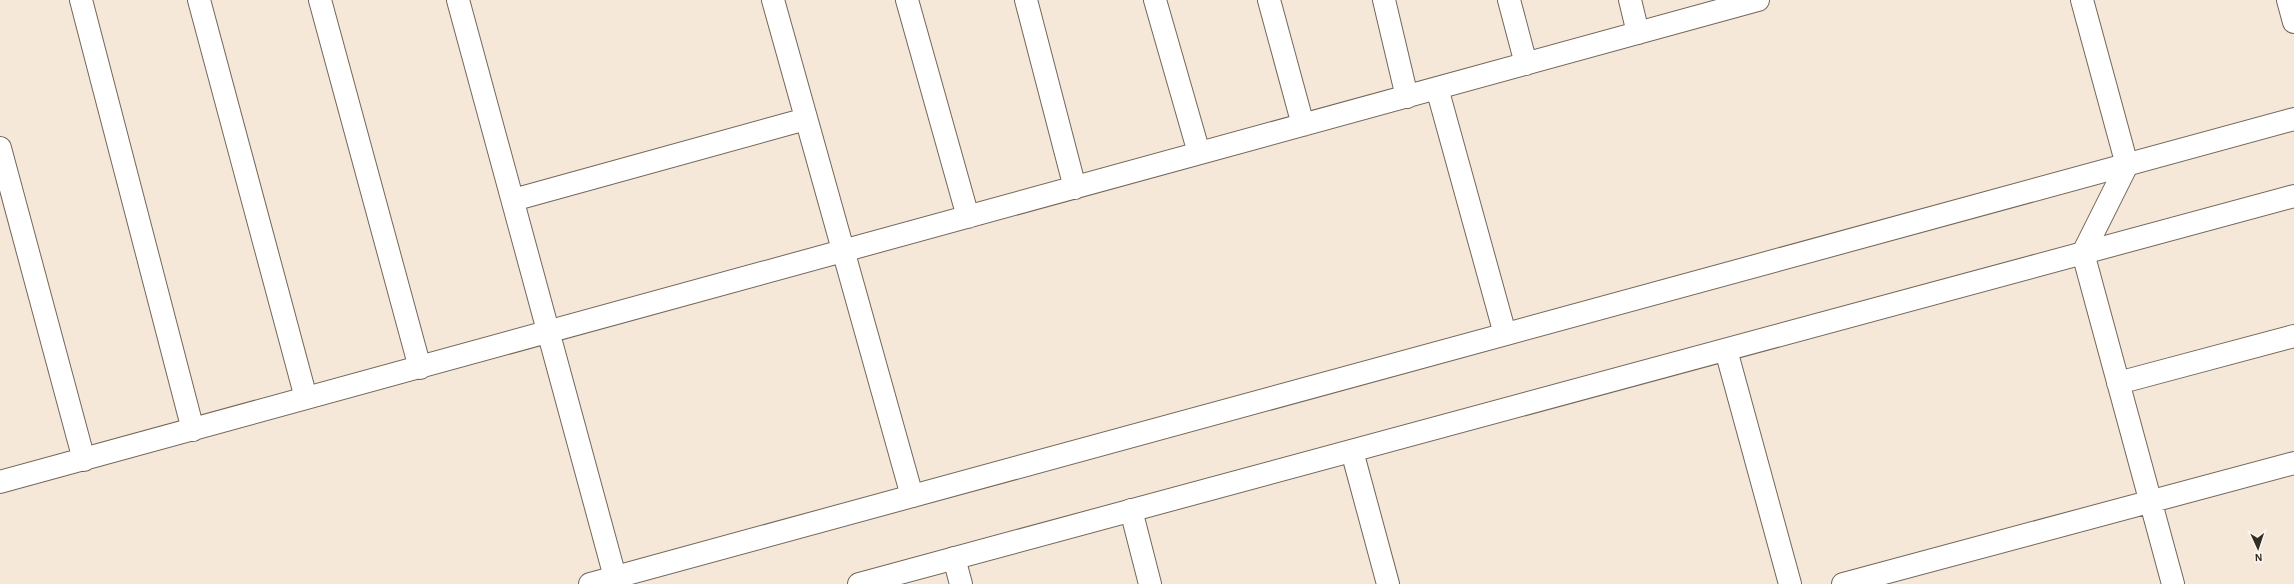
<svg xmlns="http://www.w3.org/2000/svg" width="2294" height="584" font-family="'Alegreya Sans',sans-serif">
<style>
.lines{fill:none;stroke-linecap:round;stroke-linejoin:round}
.minor-casing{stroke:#736659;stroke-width:24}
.major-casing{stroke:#736659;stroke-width:24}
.minor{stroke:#fff;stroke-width:22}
.major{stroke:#fff;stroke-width:22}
</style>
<rect width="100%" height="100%" fill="#f6e8d9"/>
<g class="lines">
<defs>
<path id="minor" d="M81 0 193 430
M199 0 306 398
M320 0 420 368
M458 0 615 577
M773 0 912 496
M907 0 968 217
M1026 0 1075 188
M1155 0 1199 153
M1269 0 1303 125
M1384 0 1407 97
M1509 0 1526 64
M1630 0 1638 33
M2082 0 2127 165 2083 253 2173 584
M2288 0 2294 22
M1437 88 1505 334
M0 148 84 460
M513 200 806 119
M1726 350 1790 584
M2118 383 2294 336
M1352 451 1388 584
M0 482 1758 0
M1131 510 1150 584
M954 558 961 584
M1843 584 2294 463"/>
<path id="major" d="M590 584 2294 119
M859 584 2294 196"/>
</defs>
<use href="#minor" class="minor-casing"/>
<use href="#major" class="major-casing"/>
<use href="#minor" class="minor"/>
<use href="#major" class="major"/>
</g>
<g transform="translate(2258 548) rotate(177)" stroke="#fdf7f1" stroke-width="3" paint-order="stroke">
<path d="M0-3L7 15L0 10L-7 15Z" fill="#322d27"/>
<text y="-6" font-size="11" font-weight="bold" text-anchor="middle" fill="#322d27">N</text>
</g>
</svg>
